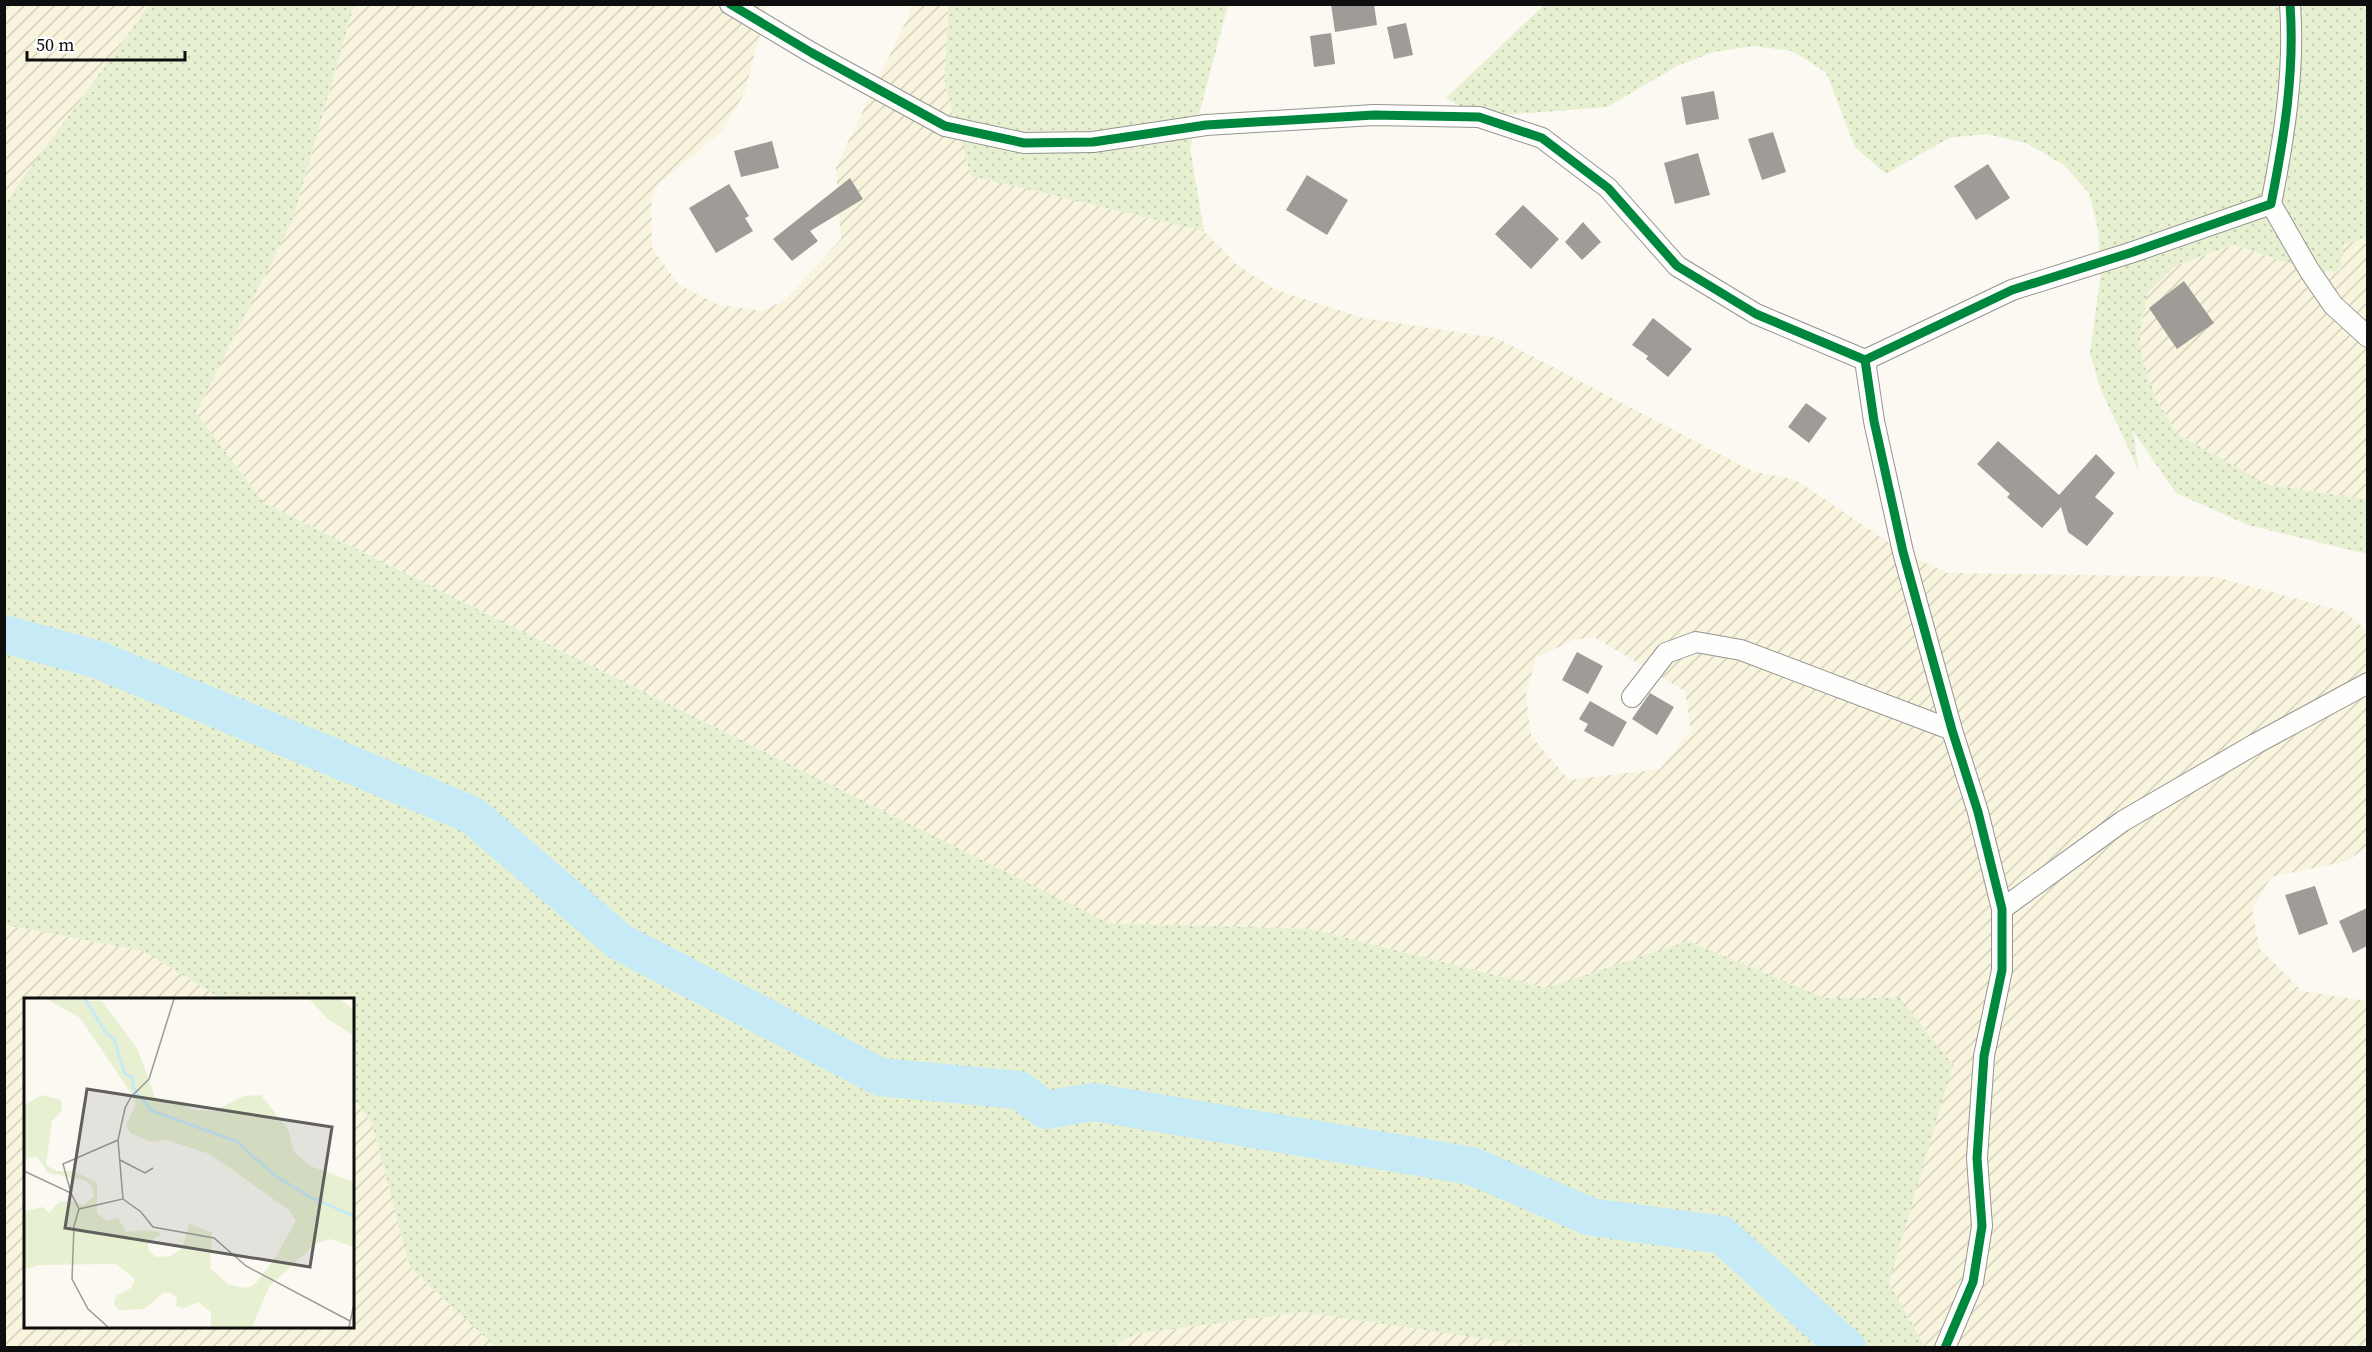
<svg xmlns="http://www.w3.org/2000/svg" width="2372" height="1352" font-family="'Source Serif 4',serif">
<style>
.farmland{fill:url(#farmland-furrows);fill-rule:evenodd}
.grass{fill:url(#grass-dots)}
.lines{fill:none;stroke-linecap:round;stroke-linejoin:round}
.river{stroke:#c7eaf7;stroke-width:38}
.building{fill:#9f9c98}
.street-casing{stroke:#959491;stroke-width:22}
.street{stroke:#fefefd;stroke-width:20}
.cycleway-casing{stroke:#fff;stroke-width:13}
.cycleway{stroke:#00873e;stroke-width:9}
.inset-river{fill:none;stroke:#c7eaf7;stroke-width:3}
.inset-road{fill:none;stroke:#9c9b97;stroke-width:1.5}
.view{fill:#61605e;fill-opacity:0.15;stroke:#61605e;stroke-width:3}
.inset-edge{fill:none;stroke:#0e0e0e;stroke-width:3}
</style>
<defs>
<pattern id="farmland-furrows" width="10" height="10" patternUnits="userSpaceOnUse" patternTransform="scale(1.5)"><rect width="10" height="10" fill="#f8f4de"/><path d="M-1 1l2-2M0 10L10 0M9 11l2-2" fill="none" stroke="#d3d0bd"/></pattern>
<pattern id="grass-dots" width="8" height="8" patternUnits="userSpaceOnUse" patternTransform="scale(1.5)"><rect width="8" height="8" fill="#e7f1d1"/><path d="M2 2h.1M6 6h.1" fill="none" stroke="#c5cdb2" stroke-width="1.8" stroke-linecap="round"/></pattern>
</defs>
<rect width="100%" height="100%" fill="#fbf9f2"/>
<path class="farmland" d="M5 5H150L5 203Z
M354 5H767L745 92 722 131 655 187 651 205 652 248 679 285 719 305 763 311 785 300 841 239 836 167 910 13V5H948L945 86 971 176 1204 231 1236 264 1276 290 1363 318 1497 338 1752 471 1796 480 1903 552 1947 573 2216 577 2345 612 2367 631V846L2347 861 2271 877 2252 910 2260 949 2302 991 2367 1001V1347H1925L1888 1283 1953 1065 1900 998H1825L1688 941 1547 988 1311 929 1109 923 264 503 196 413 293 219ZM1594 637 1685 691 1691 730 1660 769 1569 780 1531 736 1526 695 1536 658 1573 640Z
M2367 238V499L2269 485 2178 435 2156 399 2142 359 2140 335 2147 293 2175 266 2234 245 2309 270 2340 271 2344 244Z
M4 925 143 951 222 999 26 1000V1326H352L353 1098 372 1123 410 1268 496 1347H5Z
M1303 1312 1548 1347 1109 1348 1136 1334Z"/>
<path class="grass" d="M150 4 354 5 293 219 196 413 264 503 1109 923 1311 929 1547 988 1688 941 1825 998H1900L1953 1065 1889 1283 1925 1347 1548 1348 1303 1312 1136 1334 1109 1348 496 1347 410 1268 372 1123 353 1098 352 1000 222 999 143 951 5 925V203Z
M948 5H1228L1190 148 1204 231 971 176 945 86Z
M1544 5H2367V238L2344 244 2340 271 2309 270 2234 245 2175 266 2147 293 2140 335 2142 359 2156 399 2178 435 2269 485 2367 499V554L2248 525 2176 493 2133 431 2139 471 2101 390 2090 354 2101 271 2098 229 2089 193 2064 165 2026 143 1986 134 1949 138 1886 174 1855 147 1826 72 1792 51 1755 46 1714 52 1679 65 1607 107 1479 117 1446 98Z"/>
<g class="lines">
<path class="river" d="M4 634 99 660 472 815 620 942 880 1077 1019 1090 1046 1110 1093 1102 1472 1166 1591 1217 1722 1235 1847 1348"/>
</g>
<path class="building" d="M1331 4H1374L1377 25 1335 32Z
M1406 23 1413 55 1394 59 1387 27Z
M1331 33 1335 64 1314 67 1310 36Z
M1714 91 1719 119 1686 125 1681 97Z
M1773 132 1786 172 1762 180 1748 139Z
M772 141 779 168 741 177 734 151Z
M1698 153 1710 195 1675 204 1664 163Z
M1988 164 2010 198 1976 220 1954 186Z
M1307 175 1348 200 1327 235 1286 210Z
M850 178 863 199 810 231 818 241 792 261 773 239Z
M729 184 749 216 745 218 753 231 716 253 689 208Z
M1523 205 1559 239 1531 269 1495 234Z
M1583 222 1601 242 1582 260 1565 242Z
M2184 281 2214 323 2177 349 2149 308Z
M1653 318 1692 349 1668 377 1646 359 1648 356 1632 345Z
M1806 403 1827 418 1809 443 1788 427Z
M1998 441 2059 495 2096 454 2115 473 2095 497 2114 513 2087 546 2068 532 2061 507 2042 528 2007 497 2010 494 1977 464Z
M1577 652 1603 666 1588 694 1562 680Z
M1650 693 1674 707 1657 735 1632 719Z
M1590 701 1627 722 1613 747 1584 731 1588 724 1579 719Z
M2315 886 2328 924 2299 935 2285 895Z
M2367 908V946L2353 953 2339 921Z"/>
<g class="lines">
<defs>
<path id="street" d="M730 4 812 53 945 126 1024 143 1093 142 1206 125 1374 115 1479 117 1542 138 1608 188 1677 266 1756 314 1865 360
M2271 204 2309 270 2333 305 2368 337
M1632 697 1666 653 1696 642 1741 650 1952 730
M2002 909 2123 821 2257 743 2368 683
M1945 1348 1973 1282 1982 1226 1977 1158 1984 1056 2002 970V909L1978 812 1952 730 1903 552 1874 421 1865 360 2012 290 2133 252 2271 204C2284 138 2295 72 2290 4"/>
</defs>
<use href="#street" class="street-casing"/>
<use href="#street" class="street"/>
<defs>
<path id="cycleway" d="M730 4 812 53 945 126 1024 143 1093 142 1206 125 1374 115 1479 117 1542 138 1608 188 1677 266 1756 314 1865 360
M1945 1348 1973 1282 1982 1226 1977 1158 1984 1056 2002 970V909L1978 812 1952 730 1903 552 1874 421 1865 360 2012 290 2133 252 2271 204C2284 138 2295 72 2290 4"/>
</defs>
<use href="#cycleway" class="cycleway-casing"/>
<use href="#cycleway" class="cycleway"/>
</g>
<g transform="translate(24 998)">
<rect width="330" height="330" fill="#fbf9f2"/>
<path d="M23 1 78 3 114 52 131 99 173 112 190 113 220 98 237 97 264 131 270 154 286 168 330 184V249L306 241 291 246 245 289 228 329H187V314L174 304 160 310 152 308 153 300 147 295H139L120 311 95 312 90 306 92 298 107 290 111 281 92 266 15 267 0 272V213L19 209 25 215 35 204 49 203 59 207 70 199 68 188 60 182 24 175 13 159 3 160 0 172V107L18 97 37 102 38 113 28 123 22 167 33 173H50L73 185V215L83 223 94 220 102 234 122 232 138 235 124 245 125 253 132 259 146 258 158 251 165 225 188 235 186 270 205 287 222 290 230 287 249 263 272 223 266 213 186 156 142 142 127 144 106 135 102 127 112 106 109 98 56 20ZM285 1H316L330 12V38L304 21Z" fill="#e7f1d1"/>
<path class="inset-river" d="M61 1 82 35 90 41 101 76 109 80V90L128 113 212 143 250 177 286 199 330 218"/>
<path class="inset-road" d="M96 162 121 175 129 170M0 173 47 195 55 211M47 195 39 166 94 142M99 201 117 214 129 229 190 240 222 268 326 323M84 329 64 311 48 281 50 228 55 211 99 201 94 142 101 110 107 99 125 81 150 1M325 329 330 306"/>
<path class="view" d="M63 91 308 129 286 269 41 230Z"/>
<rect width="330" height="330" class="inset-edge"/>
</g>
<rect width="2372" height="1352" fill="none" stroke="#0e0e0e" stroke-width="12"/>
<path d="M27 51v9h158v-9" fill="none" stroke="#0e0e0e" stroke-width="3"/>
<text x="36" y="51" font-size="18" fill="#0e0e0e" stroke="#ffffff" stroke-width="4.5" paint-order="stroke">50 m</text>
</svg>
